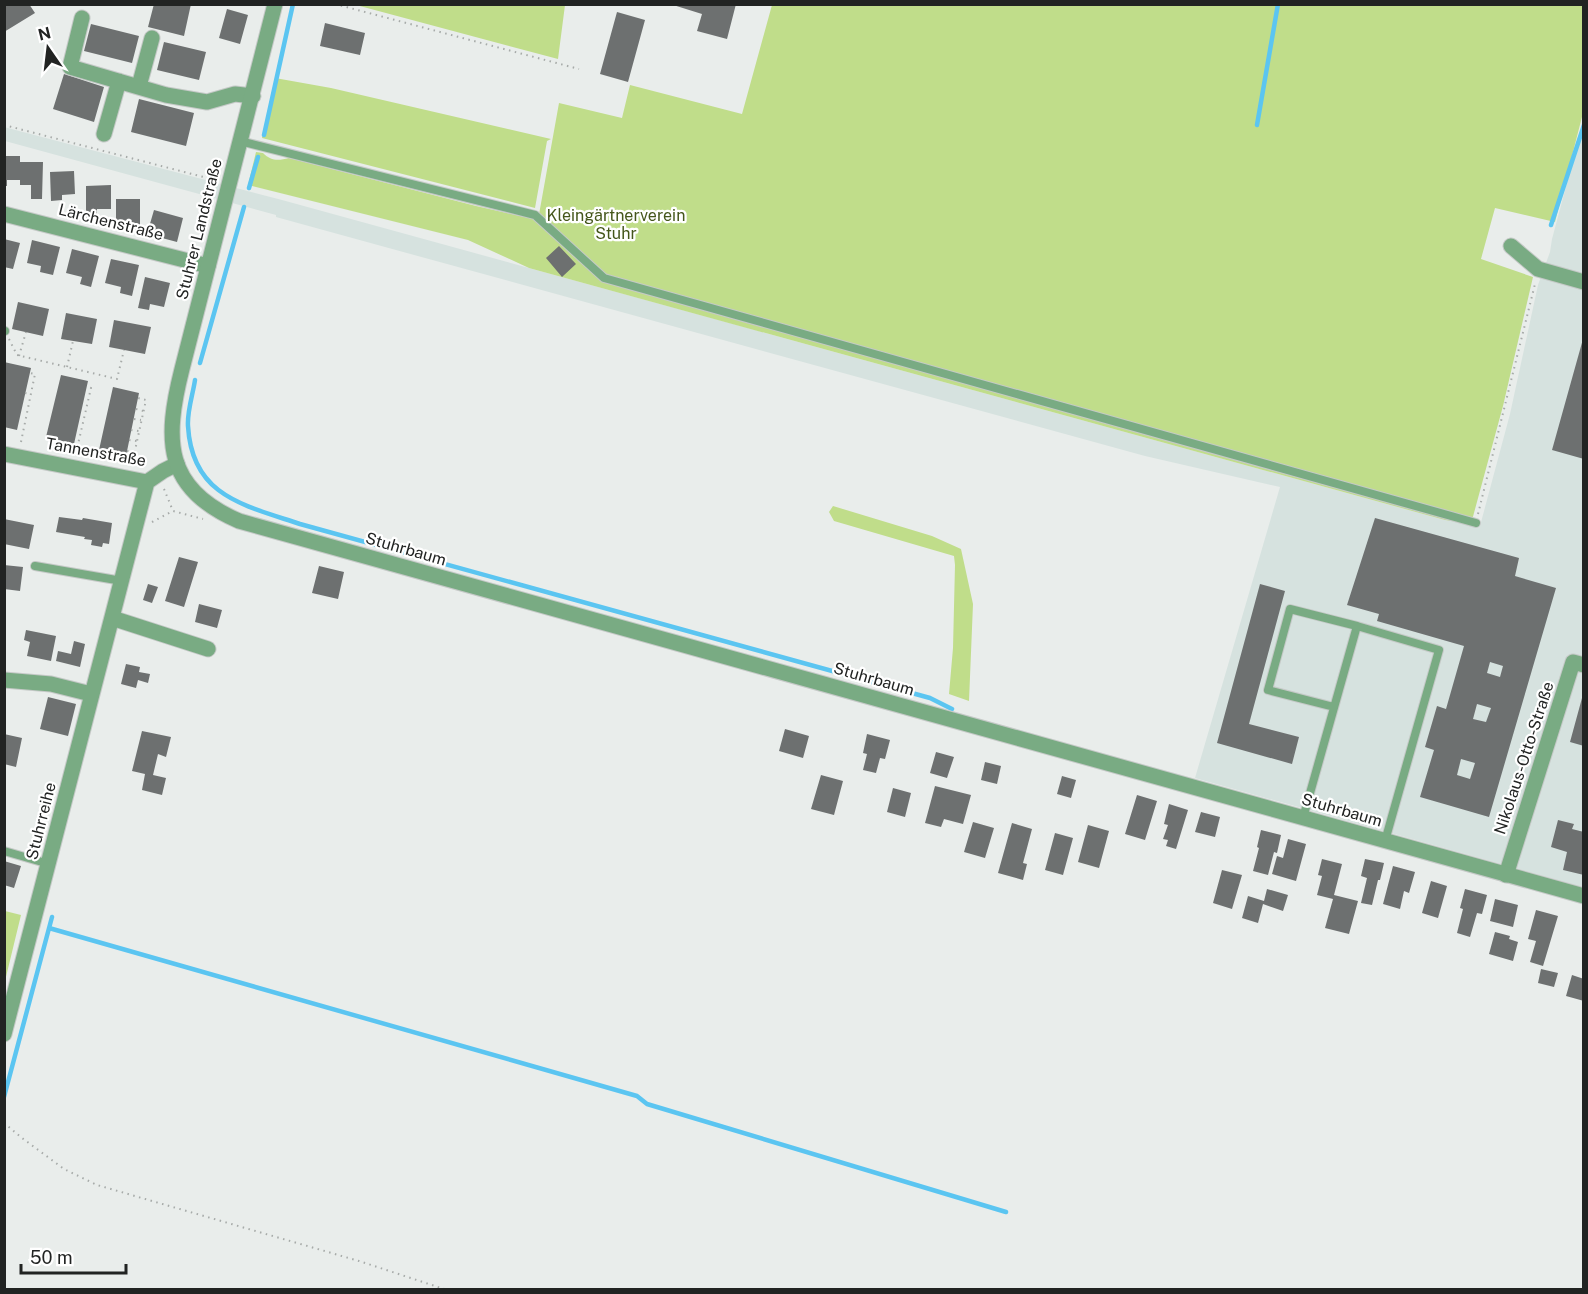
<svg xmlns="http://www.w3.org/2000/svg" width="1588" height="1294" font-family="'Public Sans',sans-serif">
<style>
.built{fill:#d6e2df}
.green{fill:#c0dd8a}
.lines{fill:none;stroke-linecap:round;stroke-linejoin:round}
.stream{stroke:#5bc5f1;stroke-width:4.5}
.building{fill:#6d7070;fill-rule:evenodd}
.service-casing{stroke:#c5c9c7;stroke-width:10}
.minor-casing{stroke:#c5c9c7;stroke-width:17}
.tertiary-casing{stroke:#c5c9c7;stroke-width:17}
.path{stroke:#a7aba9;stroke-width:2;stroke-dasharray:1.5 4.5;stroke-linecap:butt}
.service{stroke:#79ab83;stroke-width:8}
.minor{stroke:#79ab83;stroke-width:15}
.tertiary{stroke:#79ab83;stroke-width:15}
.labels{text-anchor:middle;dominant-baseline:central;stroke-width:4.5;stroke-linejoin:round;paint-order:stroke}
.park-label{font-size:16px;fill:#44561a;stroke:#fff}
.street-label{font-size:16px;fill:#212322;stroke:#fff}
</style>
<rect width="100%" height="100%" fill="#e9edeb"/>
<path class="built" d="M1583 123V887L1195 778 1280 487 1145 456 276 217V215L5 141 4 127 282 200 1445 520 1480 526 1510 414 1538 285 1550 252 1552 239Z"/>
<path class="green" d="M356 5 565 4V5L558 59Z
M772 5H1583V113L1555 222 1495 208 1481 259 1533 277 1503 406 1471 524 1445 520 529 268 468 240 248 185 256 152 263 153C271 161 278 161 289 158L476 206 538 220 559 103 622 118 630 85 742 114Z
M275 78 331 88 551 139 547 141 535 208 262 138Z
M833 506 932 536 961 549 973 604 969 701 949 694 953 648 955 565 954 556 834 521 829 512Z
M5 911 21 915 5 981 4 911Z"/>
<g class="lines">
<path class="stream" d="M1257 125 1278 4
M264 135 293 4
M249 188 258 157
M1551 225 1584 125
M200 363 244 207
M195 380C193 394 187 411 188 426 192 496 243 505 300 524L930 698 952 709
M49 928 637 1096 647 1104 1006 1212
M4 1097 52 917"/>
</g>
<path class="building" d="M6 4H29L35 13 4 32Z
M154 4H191L184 36 148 27Z
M670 4H736L727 39 697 31 702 14Z
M227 9 248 15 240 44 219 38Z
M617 12 645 20 628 82 600 74Z
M325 23 365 33 360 55 320 46Z
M91 24 139 36 132 63 84 51Z
M164 42 206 52 199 80 157 70Z
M64 74 104 87 94 122 53 109Z
M139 99 194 113 186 146 131 132Z
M4 156H20V162H43L42 199H31V185H20V180H7V186H4Z
M74 171 75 194 62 195V200L51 201 50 172Z
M111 185V209H97V217L86 218V186Z
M116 199H140V230H128V222H116Z
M154 210 183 218 177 242 147 234Z
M4 239 20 243 13 269 4 267Z
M32 240 60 247 53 275 40 272 41 266 27 263Z
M559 246 576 264 562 277 546 258Z
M72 249 99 256 91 287 80 284 82 277 66 273Z
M111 259 139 265 132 296 120 293 121 287 105 283Z
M145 277 170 283 164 307 150 304 149 310 138 308Z
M18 302 49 309 43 336 12 329Z
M66 313 97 319 92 344 61 339Z
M114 320 151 327 145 354 109 347Z
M1583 339H1584V459L1552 450Z
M4 362 31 368 17 430 4 427Z
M61 375 88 381 74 444 46 437Z
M113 387 139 393 126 456 99 450Z
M59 517 82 520 83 518 112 523 109 544 103 543 102 547 91 545 92 540 84 539 85 537 56 532Z
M1375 518 1519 558 1515 576 1556 588 1489 817 1420 797 1434 750 1425 747 1437 706 1446 709 1464 646 1377 621 1379 614 1347 605ZM1490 662 1503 666 1500 677 1487 673ZM1477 704 1491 708 1486 722 1473 719ZM1461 759 1475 763 1470 779 1457 775Z
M4 519 34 525 29 549 4 544Z
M179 557 198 562 184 607 165 601Z
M4 565 23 567 20 591 4 589Z
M319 566 344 572 338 599 312 593Z
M148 584 158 587 152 603 143 600Z
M1260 584 1285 591 1249 724 1299 737 1292 764 1217 743Z
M199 604 222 610 217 628 195 622Z
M26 630 56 636 51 661 27 656 30 642 24 640Z
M74 641 85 644 80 667 56 661 58 651 71 654Z
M126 664 140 667 139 672 150 674 148 683 138 680 136 688 121 684Z
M48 697 76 704 68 736 40 729Z
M1582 698 1584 699V746L1570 742Z
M785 729 809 736 803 758 779 751Z
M142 731 171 737 166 757 158 754 153 775 166 778 162 795 142 790 145 774 132 771Z
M4 734 22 738 16 767 4 764Z
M867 734 890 740 885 759 880 758 876 773 863 770 867 754 863 753Z
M936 752 954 757 947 778 930 773Z
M985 762 1001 766 997 784 981 780Z
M821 775 843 781 834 815 811 809Z
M1062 776 1076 780 1071 798 1057 794Z
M935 786 971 795 963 824 944 819 941 827 925 823Z
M893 788 911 793 905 817 887 812Z
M1137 795 1157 801 1145 840 1125 834Z
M1169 804 1188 810 1176 849 1166 846 1168 840 1163 839 1168 825 1164 824Z
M1201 812 1220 817 1215 837 1195 832Z
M1558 820 1574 824 1572 829 1584 832V875L1563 870 1567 852 1551 847Z
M973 822 994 828 985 858 964 852Z
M1012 823 1032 829 1023 863 1027 864 1023 880 998 873Z
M1088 825 1109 831 1099 868 1078 862Z
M1261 830 1281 835 1277 853 1274 852 1268 875 1253 871 1259 848 1257 847Z
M1055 833 1073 838 1063 875 1045 870Z
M1288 839 1306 844 1296 881 1272 874 1277 856 1283 858Z
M1322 859 1342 864 1334 895 1358 901 1349 934 1325 928 1333 899 1317 895 1322 876 1318 875Z
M1365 859 1384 863 1380 880H1378L1372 905 1361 903 1367 878 1361 876Z
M4 861 21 866 14 888 4 885Z
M1393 866 1415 872 1409 893 1404 891 1400 909 1383 904Z
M1222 870 1242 875 1232 909 1213 903Z
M1431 881 1447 886 1438 918 1422 913Z
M1267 889 1288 895 1283 911 1263 904 1258 923 1242 918 1248 896 1264 901Z
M1465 889 1487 895 1482 914 1477 913 1470 937 1457 933 1463 909 1460 908Z
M1495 899 1518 905 1513 927 1490 921Z
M1536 910 1558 916 1543 966 1530 962 1536 941 1528 939Z
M1495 932 1510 936 1509 939 1518 942 1513 961 1489 954Z
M1541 969 1558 973 1554 987 1538 983Z
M1572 975 1584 979V1001L1566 996Z"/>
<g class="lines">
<defs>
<path id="service" d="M240 141 535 215 604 278 1476 523
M4 331H5
M35 566 122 581
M1334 707 1268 690 1290 609 1357 626
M1303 818 1357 626 1439 650 1385 841
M4 851 49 864"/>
<path id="minor" d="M82 18 70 67 166 95 207 102 235 94 253 96
M139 86 152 38
M104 134 119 81
M4 214 208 266
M1511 246 1538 269 1584 282
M4 454 147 482 163 471 177 464
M112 618 208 649
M4 680 51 684 91 694
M1506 875 1573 662 1584 665
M4 1034 147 482"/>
<path id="tertiary" d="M275 4 182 369C164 440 164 489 239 521L1584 896"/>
</defs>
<use href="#service" class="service-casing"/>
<use href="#minor" class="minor-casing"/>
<use href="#tertiary" class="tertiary-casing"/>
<path class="path" d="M335 4 579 69
M4 125 215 180
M9 339 17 355 117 379 124 350
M19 356 26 332
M67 367 73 341
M25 393 31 394
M136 409 143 411
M134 419 141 420
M131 430 139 431
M129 440 137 441
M21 442 35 374 30 373
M127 451 134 452
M76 453 91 388 87 387
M132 464 146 400 138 398
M164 489 173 511
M1478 514 1535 284
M152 522 173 511 203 519
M4 1123 22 1138 64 1169 97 1185 359 1261 447 1290"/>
<use href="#service" class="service"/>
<use href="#minor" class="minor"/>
<use href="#tertiary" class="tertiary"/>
</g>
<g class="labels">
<g class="park-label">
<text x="616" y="215">Kleingärtnerverein<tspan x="616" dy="18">Stuhr</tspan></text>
</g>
<g class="street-label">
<text transform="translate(111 222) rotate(14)">Lärchenstraße</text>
<text transform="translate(199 229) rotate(-76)">Stuhrer Landstraße</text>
<text transform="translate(96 452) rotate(10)">Tannenstraße</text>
<text transform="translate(406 549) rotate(16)">Stuhrbaum</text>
<text transform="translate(874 679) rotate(16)">Stuhrbaum</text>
<text transform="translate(1524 758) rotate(-72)">Nikolaus-Otto-Straße</text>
<text transform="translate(1342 810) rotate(16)">Stuhrbaum</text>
<text transform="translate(41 821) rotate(-76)">Stuhrreihe</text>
</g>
</g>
<rect width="1588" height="1294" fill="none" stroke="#212322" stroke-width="12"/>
<g transform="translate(48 48) rotate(346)" stroke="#ffffff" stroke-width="4.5" paint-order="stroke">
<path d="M0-4.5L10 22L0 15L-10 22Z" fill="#212322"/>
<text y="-9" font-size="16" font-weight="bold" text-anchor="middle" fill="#212322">N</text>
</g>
<path d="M21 1264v9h105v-9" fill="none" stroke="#212322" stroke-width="3"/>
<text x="30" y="1264" font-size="18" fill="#212322" stroke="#ffffff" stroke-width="4.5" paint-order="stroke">50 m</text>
</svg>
